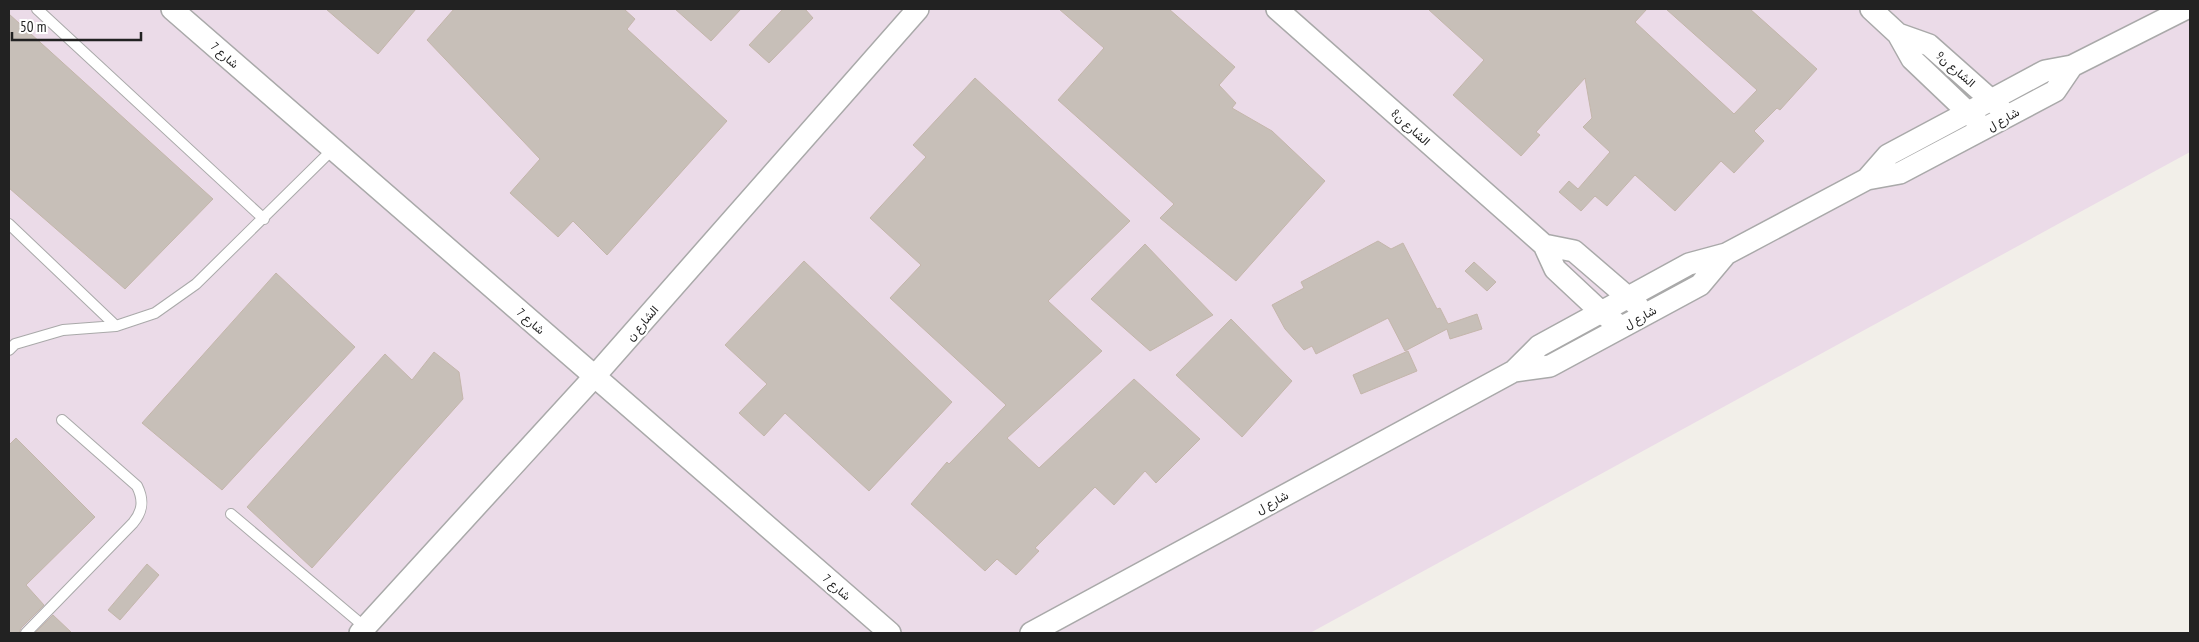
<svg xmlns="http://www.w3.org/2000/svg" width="2199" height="642" font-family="'PT Sans Narrow',Vazirmatn,sans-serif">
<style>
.industrial{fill:#ebdbe8}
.building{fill:#c7bfb8;stroke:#c4b6ab}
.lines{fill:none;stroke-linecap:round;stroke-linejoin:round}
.service-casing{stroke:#a9a9a9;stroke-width:12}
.minor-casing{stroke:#a9a9a9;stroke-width:24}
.service{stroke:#fff;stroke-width:10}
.minor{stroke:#fff;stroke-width:21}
.labels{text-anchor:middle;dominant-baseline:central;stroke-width:4.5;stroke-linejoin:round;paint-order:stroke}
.street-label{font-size:12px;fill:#222;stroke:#fff}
</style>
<rect width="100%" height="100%" fill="#f2efe9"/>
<path class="industrial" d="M9 9H2190V152L1310 633H9Z"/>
<path class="building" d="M326 9H416L378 54Z
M454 9H624L635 19 627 29 727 121 607 255 573 221 558 237 510 193 540 159 427 40Z
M675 9H741L711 41Z
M783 9H805L813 18 769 63 749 45Z
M1059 9H1169L1235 67 1219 85 1236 103 1232 108 1272 131 1325 181 1236 281 1160 218 1174 204 1058 100 1104 48Z
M1428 9H1647L1635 22 1734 114 1757 90 1666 9H1750L1817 69 1780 110 1777 108 1754 131 1764 141 1734 173 1721 161 1675 211 1635 175 1607 206 1595 196 1581 211 1559 192 1569 181 1578 189 1610 152 1583 127 1592 118 1585 78 1536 132 1540 135 1521 156 1453 95 1484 60Z
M9 14 213 199 125 289 9 188Z
M975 78 1130 221 1048 301 1102 351 1007 438 1039 468 1134 379 1200 439 1156 483 1145 471 1114 505 1095 487 1035 548 1039 551 1016 575 997 559 985 571 911 504 947 462 949 464 1006 405 890 298 921 265 870 218 926 157 913 145Z
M1378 241 1391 249 1403 243 1437 309 1440 308 1448 324 1477 314 1482 329 1450 339 1447 329 1405 351 1388 318 1316 354 1312 346 1304 350 1285 329 1272 305 1304 288 1301 282Z
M1145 244 1213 315 1150 351 1091 299Z
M804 261 952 402 869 491 785 413 764 436 739 413 767 384 725 345Z
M1474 262 1496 282 1487 291 1465 271Z
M276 273 355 347 222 490 142 423Z
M1231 319 1292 381 1242 437 1176 375Z
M1408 351 1417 371 1361 394 1353 375Z
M434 352 459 372 463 399 312 568 247 507 385 354 412 380Z
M16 438 95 517 26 585 44 605 21 628 19 633H9V445Z
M147 564 159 575 120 620 108 610Z
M53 615 72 633H35Z"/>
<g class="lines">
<defs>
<path id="service" d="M37 9 264 219
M9 224 116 326
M9 350 15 344 63 330 116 326 155 313 196 284 333 149
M231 514 366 628
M26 633 133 523C143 511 144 500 137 486L62 420"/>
<path id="minor" d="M172 9 890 633
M1277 9 1544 245 1555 269 1601 312 1621 327
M1871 9 1898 34 1912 59 1976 120
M1898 34 1929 45 2000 108
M1867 179 1888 155 1991 100 2045 71 2072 66 2185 9
M1544 245 1574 251 1638 306
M1514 371 1550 366 1700 285 1726 254
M360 633 594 377 918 9
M1031 633 1514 371 1539 346 1689 264 1726 254 1867 179 1900 173 2055 91 2072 66"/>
</defs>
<use href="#service" class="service-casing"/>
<use href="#minor" class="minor-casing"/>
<use href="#service" class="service"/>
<use href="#minor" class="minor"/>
</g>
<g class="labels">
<g class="street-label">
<text transform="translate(225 55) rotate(41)">شارع 7</text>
<text transform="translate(1956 69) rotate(41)">الشارع ن9</text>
<text transform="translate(2003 119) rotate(-29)">شارع ل</text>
<text transform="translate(1411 127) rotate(42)">الشارع ن8</text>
<text transform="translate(1640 317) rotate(-28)">شارع ل</text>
<text transform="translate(531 321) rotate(41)">شارع 7</text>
<text transform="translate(642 323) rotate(-49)">الشارع ن</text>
<text transform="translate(1272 502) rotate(-28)">شارع ل</text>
<text transform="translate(837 587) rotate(41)">شارع 7</text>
</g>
</g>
<rect width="2199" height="642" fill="none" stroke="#222222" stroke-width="20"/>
<path d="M12 32v8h129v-8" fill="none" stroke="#222222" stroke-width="2.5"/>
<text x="20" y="32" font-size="15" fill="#222222" stroke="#ffffff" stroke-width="4" paint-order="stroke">50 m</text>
</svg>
